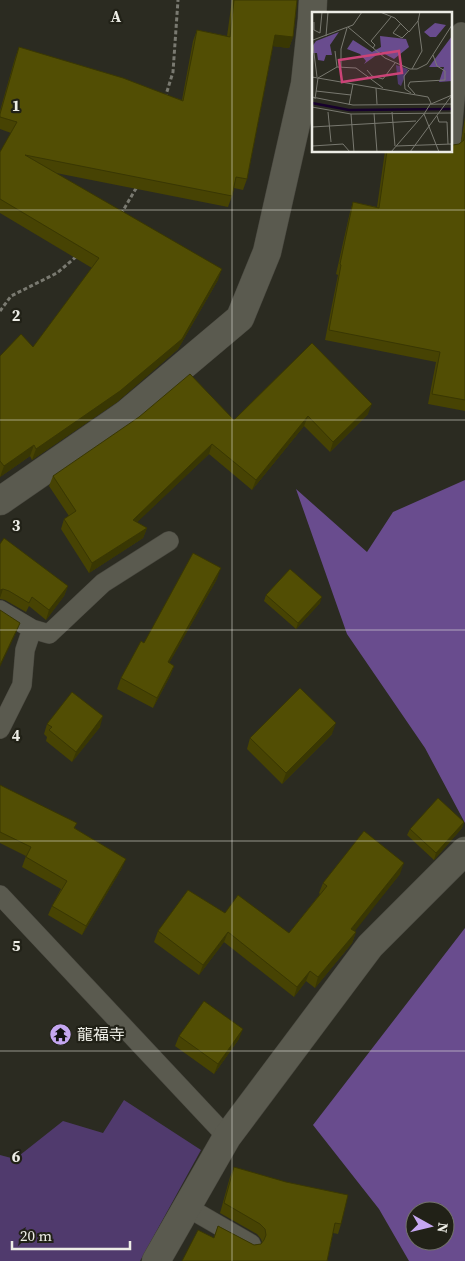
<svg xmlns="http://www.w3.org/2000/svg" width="465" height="1261" font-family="'Source Serif 4','Noto Sans JP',serif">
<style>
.green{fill:#503a6d}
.forest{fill:#694c8e;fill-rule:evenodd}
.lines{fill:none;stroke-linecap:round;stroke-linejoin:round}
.lane-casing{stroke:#48473f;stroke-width:20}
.street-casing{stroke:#48473f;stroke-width:29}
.path{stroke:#7a7a71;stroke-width:3;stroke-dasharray:4 2.5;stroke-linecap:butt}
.lane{stroke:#5a5a4f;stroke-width:19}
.street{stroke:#5a5a4f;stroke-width:28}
.wall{fill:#474303}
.shaded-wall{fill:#393703}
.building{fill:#524e04;stroke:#393703}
.grid{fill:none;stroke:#edede6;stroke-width:1;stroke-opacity:0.55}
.labels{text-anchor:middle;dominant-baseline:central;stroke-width:4.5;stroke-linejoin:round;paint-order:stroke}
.poi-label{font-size:16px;fill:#edede6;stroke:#212117;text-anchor:start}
.inset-river{fill:none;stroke:#17012d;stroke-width:2.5}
.inset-road{fill:none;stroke:#797970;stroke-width:1}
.view{fill:#cb4377;fill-opacity:0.15;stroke:#cb4377;stroke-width:2.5}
.inset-edge{fill:none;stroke:#edede6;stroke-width:2.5}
.grid-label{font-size:16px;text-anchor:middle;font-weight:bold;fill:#edede6;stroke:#212117;stroke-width:4.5;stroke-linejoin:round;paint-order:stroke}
</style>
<rect width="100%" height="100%" fill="#2b2b21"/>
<path class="green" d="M124 1100 201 1150 140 1261H0V1155L15 1159 63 1121 103 1133Z"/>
<path class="forest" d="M465 480V823L425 748 347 634 296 489 367 552 393 512Z
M465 928V1261H409L379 1209 313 1125ZM415 1211H445V1241H415Z"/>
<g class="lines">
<defs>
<path id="lane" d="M451 144 461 32
M0 610 32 629
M0 729 22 685 25 650 32 629 49 634 103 583 169 541
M0 895 227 1137
M187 1207 251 1244"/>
<path id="street" d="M0 501 126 414 240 318 267 252 305 84 312 19 313 0
M156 1261 227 1137 370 946 465 851"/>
</defs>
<use href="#lane" class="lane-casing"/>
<use href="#street" class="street-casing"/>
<path class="path" d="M165 98 173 72 178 0
M121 214 138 185
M0 311 11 296 57 273 77 256"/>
<use href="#lane" class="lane"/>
<use href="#street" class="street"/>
</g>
<path class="wall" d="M232 0H297L293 37 289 48 273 46 247 179 243 190 234 188 232 196 228 207 56 173 218 280 178 349 117 402 32 460 30 456 0 477V356L33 347 92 268 0 213V152L11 133 0 129V111L15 58 19 47 182 100 193 41 197 30 227 36Z
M465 117V411L428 404 436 362 325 340 338 275 336 274 350 212 353 202 377 207 385 151H451L453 145 459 144 461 142Z
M312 343 368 414 330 452 304 426 252 490 209 454 137 522 147 528 143 538 89 573 61 529 64 519 69 516 49 486 53 476 234 420Z
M0 544 68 586 64 596 46 620 29 606 26 612 5 600 0 599Z
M217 579 169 663 174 666 170 676 153 708 117 689 121 678 144 643Z
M266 595 320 603 296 629 264 601Z
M47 724 100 727 72 762 46 741 47 737 44 734Z
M332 734 282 784 247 749 250 738Z
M0 785 75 828 122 868 82 935 48 915 52 906 61 889 22 867 26 856 0 843Z
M464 822 462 828 434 860 407 835 410 829Z
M400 874 354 931 356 932 352 943 315 988 306 981 294 997 224 942 199 975 154 942 158 931 225 913 289 933 320 894 319 893 323 883Z
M179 1036 239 1039 214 1074 175 1046Z
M234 1167 341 1224 338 1234 333 1233 327 1261 214 1238 218 1226 254 1245 261 1244 262 1242 261 1239 257 1234 220 1213 230 1177Z"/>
<path class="shaded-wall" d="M275 35 293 37 289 48 271 46Z
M222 269 218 280 178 349 117 402 32 460 36 449Z
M372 404 368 414 330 452 333 442Z
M308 416 304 426 252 490 256 480Z
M212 444 209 454 129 530 133 520Z
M34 445 30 456 0 477 4 466Z
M147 528 143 538 89 573 92 563Z
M221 568 217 579 164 672 168 662Z
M68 586 64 596 46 620 49 610Z
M3 589 0 598V590Z
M322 597 320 603 296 629 298 623Z
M20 623 16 633 0 667V665Z
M174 666 170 676 153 708 157 698Z
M103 716 100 727 72 762 76 752Z
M336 723 332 734 282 784 286 773Z
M464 822 462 828 434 860 436 853Z
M126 859 122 868 82 935 86 926Z
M404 863 400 874 348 940 351 929Z
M228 932 224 942 199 975 203 965Z
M356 932 352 943 315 988 318 977Z
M310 971 306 981 294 997 297 987Z
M243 1029 239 1039 214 1074 218 1064Z"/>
<path class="building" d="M234 0H297L293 37 275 35 247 179 236 177 232 196 25 155 222 269 182 339 120 391 36 449 34 445 4 466 0 461V356L21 334 33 347 99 258 0 199V152L17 122 0 117V114L19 47 123 78 183 101 197 30 230 37Z
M465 133V400L432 394 440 352 329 330 341 265 340 264 353 202 379 208 387 151H451V144L453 145 459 144 464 140Z
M312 343 372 404 333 442 308 416 256 480 212 444 133 520 147 528 92 563 64 519 76 511 53 476 139 417 190 374 234 420Z
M4 538 68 586 49 610 32 597 29 603 9 591 3 589 0 590V544Z
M193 553 221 568 168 662 174 666 157 698 121 678 141 641 144 643Z
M290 569 322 597 298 623 266 595Z
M0 610 20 623 0 665Z
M300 688 336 723 286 773 250 738Z
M72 692 103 716 76 752 49 730 52 727 47 724Z
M0 785 77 823 74 828 126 859 86 926 52 906 67 881 26 857 31 847 0 832Z
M438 798 464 822 436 853 410 829Z
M364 831 404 863 351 929 356 932 318 977 310 971 297 987 228 932 203 965 158 931 188 890 225 913 238 895 289 933 327 886 323 883Z
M204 1001 243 1029 218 1064 179 1036Z
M234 1167 286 1182 348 1195 341 1224 335 1223 327 1261H182L198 1230 214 1238 218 1226 254 1245 261 1244 264 1240 266 1235 265 1229 260 1224 224 1203Z"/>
<path class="grid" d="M232 0V1261M0 210H465M0 420H465M0 630H465M0 841H465M0 1051H465"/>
<defs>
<symbol id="temple-disc" viewBox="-11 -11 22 22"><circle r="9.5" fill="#c5a7f1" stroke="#212117"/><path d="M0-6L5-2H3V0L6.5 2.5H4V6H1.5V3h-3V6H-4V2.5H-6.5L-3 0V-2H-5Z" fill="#111"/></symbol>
</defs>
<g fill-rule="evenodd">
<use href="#temple-disc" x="48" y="1022" width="25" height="25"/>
</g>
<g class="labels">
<g class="poi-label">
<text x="77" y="1034">龍福寺</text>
</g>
</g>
<g transform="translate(312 12)">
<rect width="140" height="140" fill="#2b2b21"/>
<path d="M84 53 96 57 89 74 86 72Z" fill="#503a6d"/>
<path d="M123 11 134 13 124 25H118L112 20ZM27 20 18 33 20 43H14L12 49 6 48 5 41H0V35L4 29ZM68 24 94 27 97 35 82 47 69 40 52 52 54 49 48 42 35 37 41 28 60 40 69 35ZM140 24V69L127 70 132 55H117Z" fill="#694c8e"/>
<path class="inset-river" d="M0 91 37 98 140 97"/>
<path class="inset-road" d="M68 0 83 6 97 20 106 9 108 0M2 10V18L8 21 10 0M89 11 81 21 90 26 96 20M36 15 73 46 98 57H105L115 52 140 13M14 24 16 0M0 25 5 65M1 28 41 13 50 0M61 36 63 33 59 29 79 5M23 39 25 55M29 55V37L35 16M100 57 110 39 106 9M55 58 60 64 71 67 83 51M97 58 92 64 93 77 99 81M0 65 116 85 119 91 112 102 127 140M64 76 65 92M4 79 39 83M103 82 96 74 98 70 133 68V59L125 54 121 43M0 85 41 93 140 92M3 87 6 66 25 55 44 56 71 76M119 92 140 83M37 93 41 72M0 95 39 102 140 101M16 100 19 130M80 100 83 134M62 101 65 140M39 102 42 140M125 104 127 110H135L136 132M0 115 104 109M0 134 31 132 38 140M84 134 140 132M79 140 112 102M98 140 140 83"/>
<path class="view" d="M87 39 90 61 30 70 27 48Z"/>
<rect width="140" height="140" class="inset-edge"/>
</g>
<g class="grid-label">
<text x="116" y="22">A</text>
<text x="16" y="111">1</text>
<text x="16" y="321">2</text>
<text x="16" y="531">3</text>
<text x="16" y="741">4</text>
<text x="16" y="951">5</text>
<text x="16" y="1162">6</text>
</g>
<g transform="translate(430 1226) rotate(98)"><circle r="24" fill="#212117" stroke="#73736a"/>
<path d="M0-4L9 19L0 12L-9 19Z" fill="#c5a7f1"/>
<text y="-8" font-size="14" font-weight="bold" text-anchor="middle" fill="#edede6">N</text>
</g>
<path d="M12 1241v8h118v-8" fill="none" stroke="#edede6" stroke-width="2.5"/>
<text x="20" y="1241" font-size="15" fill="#edede6" stroke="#212117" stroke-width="4" paint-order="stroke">20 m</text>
</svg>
